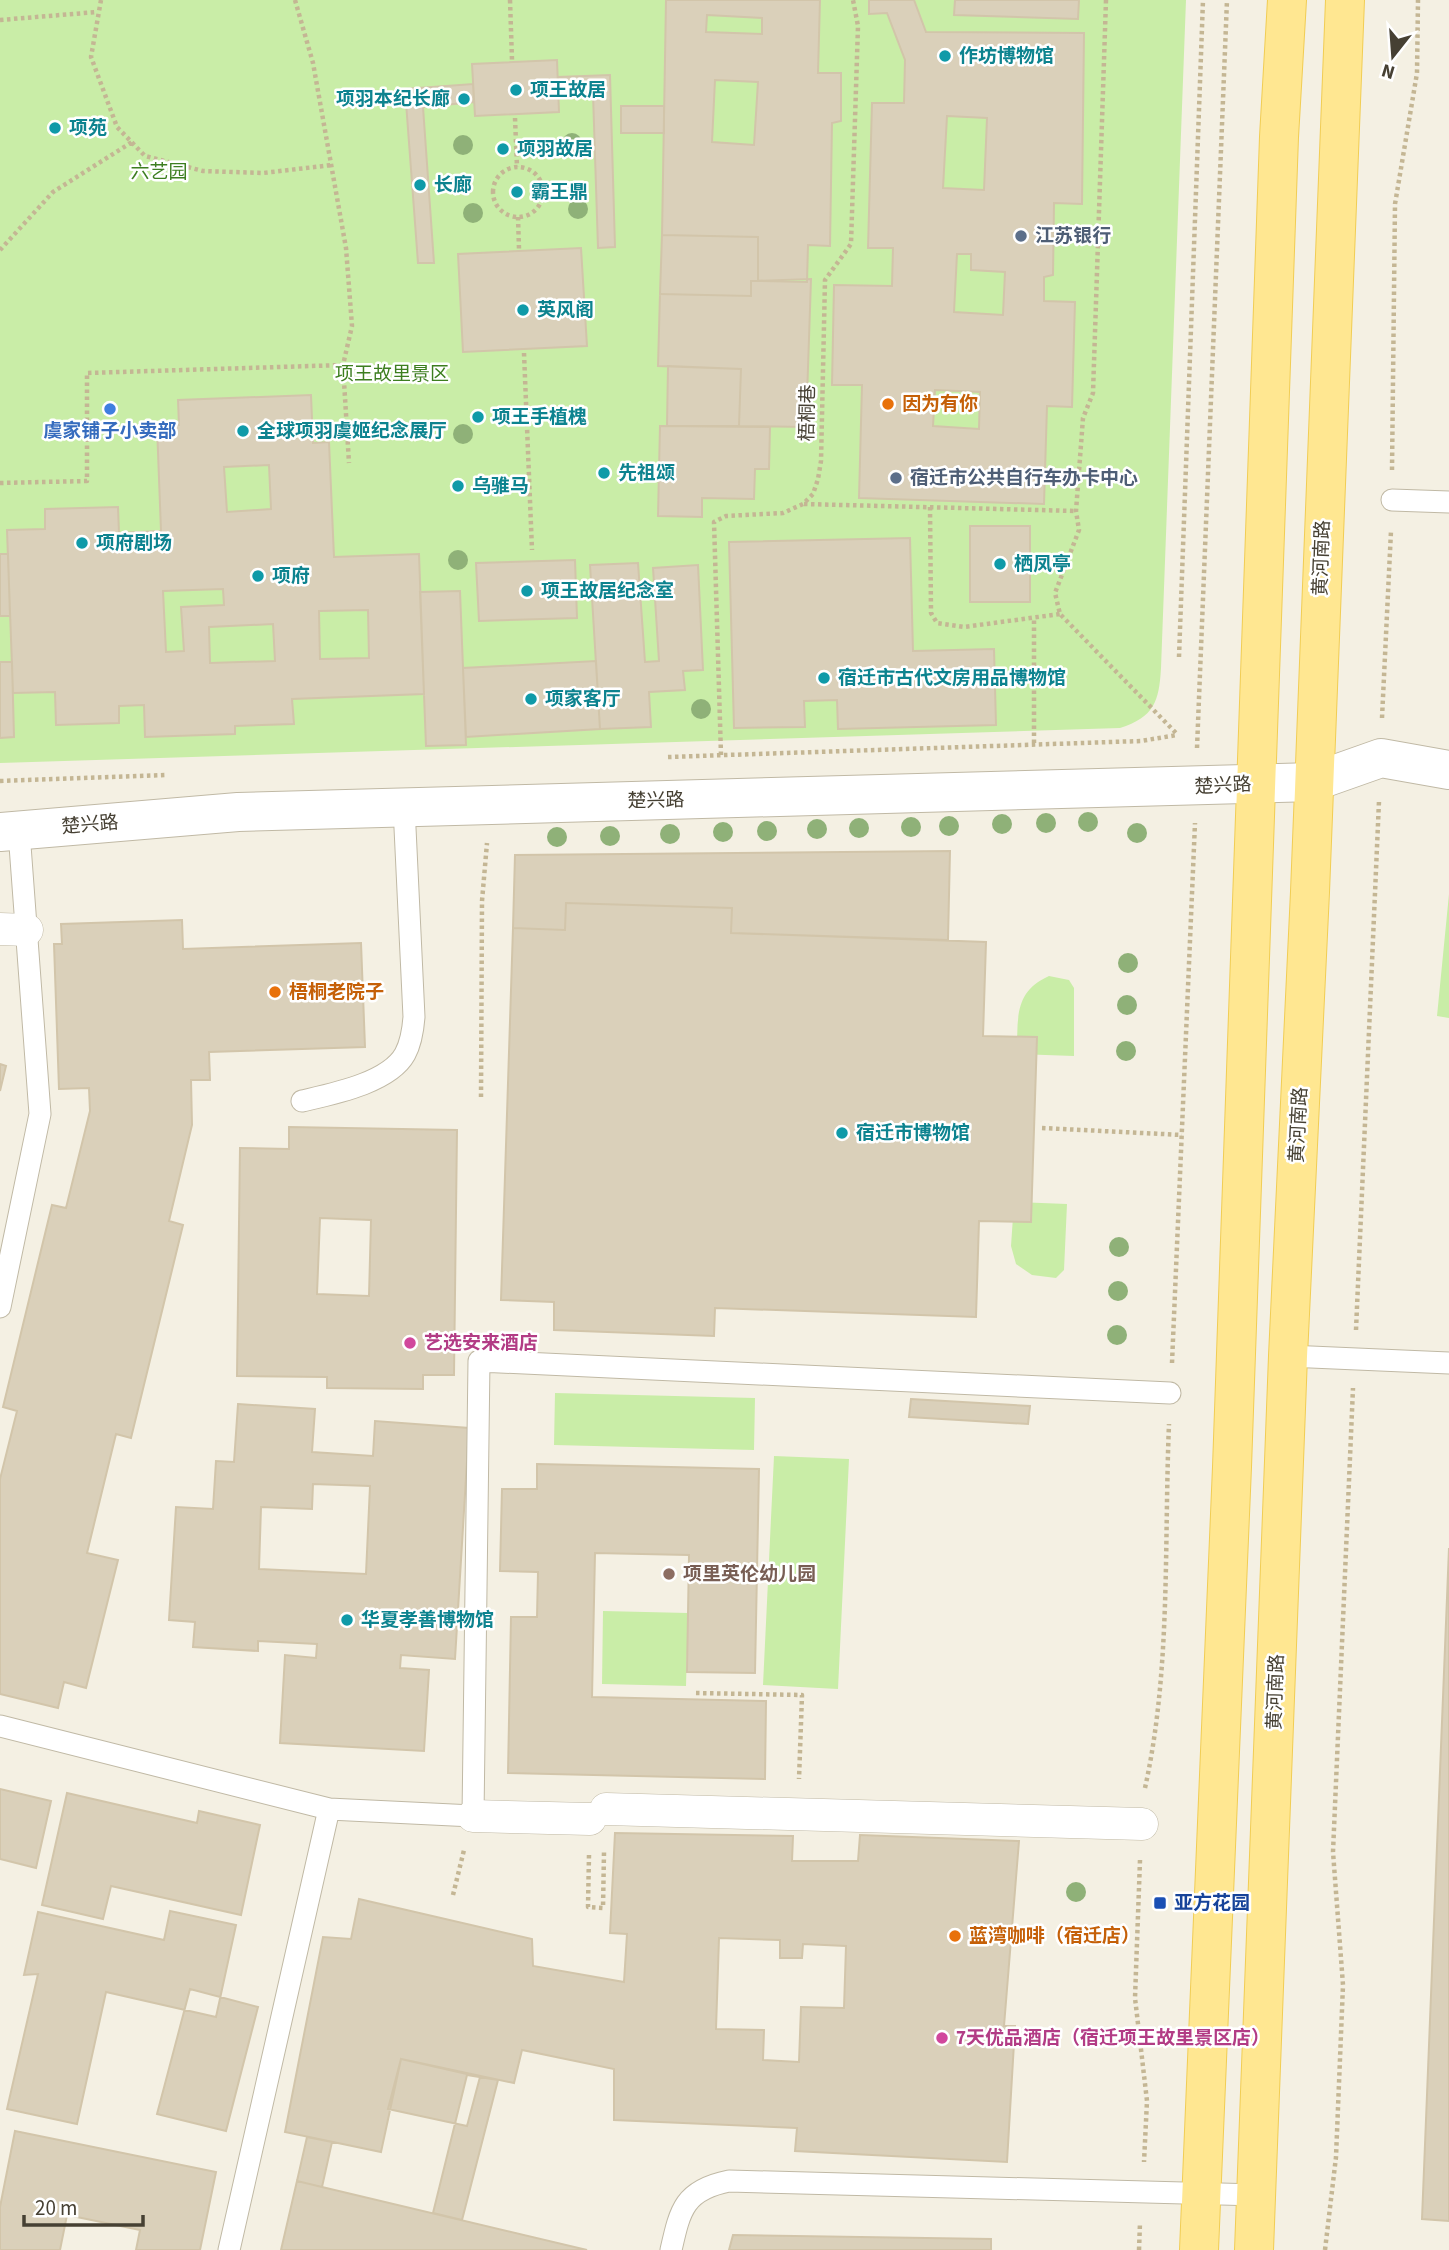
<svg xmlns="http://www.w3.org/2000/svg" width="1449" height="2250" font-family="'Source Sans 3','Noto Sans SC',sans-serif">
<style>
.green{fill:#c9eda7}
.building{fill:#dad0ba;stroke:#d2c5aa;stroke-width:2;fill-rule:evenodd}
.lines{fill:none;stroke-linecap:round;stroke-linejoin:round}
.service-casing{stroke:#c0b9a5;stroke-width:23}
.pedestrian-casing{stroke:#c0b9a5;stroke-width:33}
.minor-casing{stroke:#c0b9a5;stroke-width:40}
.tertiary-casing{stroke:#c0b9a5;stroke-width:40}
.primary-casing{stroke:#f1cd54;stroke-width:40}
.path{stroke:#c4b694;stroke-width:4.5;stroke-dasharray:3.5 3.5;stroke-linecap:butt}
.service{stroke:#fff;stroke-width:21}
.pedestrian{stroke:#fff;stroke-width:32}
.minor{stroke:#fff;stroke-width:38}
.tertiary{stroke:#fff;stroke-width:38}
.primary{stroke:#ffe791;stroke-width:38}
.tree{fill:#8fb178}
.culture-dot{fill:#0f9aa8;stroke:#fff;stroke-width:2.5}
.service-dot{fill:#5c6f8a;stroke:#fff;stroke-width:2.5}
.food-dot{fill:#e8710a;stroke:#fff;stroke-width:2.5}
.shop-dot{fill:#3f7fe0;stroke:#fff;stroke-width:2.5}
.hotel-dot{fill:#d1479c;stroke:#fff;stroke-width:2.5}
.education-dot{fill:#8d6e63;stroke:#fff;stroke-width:2.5}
.transit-dot{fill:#1a4fb4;stroke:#fff;stroke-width:2.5}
.labels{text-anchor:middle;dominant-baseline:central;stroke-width:5;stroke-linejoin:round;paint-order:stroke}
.culture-label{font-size:19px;font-weight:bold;fill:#0d838f;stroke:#fff;text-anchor:start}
.park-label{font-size:19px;fill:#3d7e20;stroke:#fff}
.service-label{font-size:19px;font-weight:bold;fill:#4e5e75;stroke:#fff;text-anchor:start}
.food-label{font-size:19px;font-weight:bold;fill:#c56008;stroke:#fff;text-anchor:start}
.street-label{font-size:19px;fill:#464033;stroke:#fff}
.shop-label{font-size:19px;font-weight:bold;fill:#366cbe;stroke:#fff}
.hotel-label{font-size:19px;font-weight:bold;fill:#b23c85;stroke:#fff;text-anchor:start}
.education-label{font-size:19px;font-weight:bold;fill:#785e54;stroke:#fff;text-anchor:start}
.transit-label{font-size:19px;font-weight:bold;fill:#164399;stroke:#fff;text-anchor:start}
</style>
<rect width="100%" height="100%" fill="#f4f0e3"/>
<path class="green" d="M0 0H1186L1161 668C1159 702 1154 717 1120 728L0 763Z
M1449 894V1018L1437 1016Z
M1049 976 1069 980 1074 988V1056L1017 1054C1018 1020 1013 992 1049 976Z
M1014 1202 1067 1204 1064 1270 1056 1278 1032 1275 1016 1264 1011 1246Z
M555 1393 755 1398 754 1450 554 1445Z
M774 1456 849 1459 838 1689 763 1685Z
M603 1611 688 1613 686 1686 602 1684Z"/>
<path class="building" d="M666 0H820L818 73H841V121L832 123 830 246 808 245 807 282 758 281V237L662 235ZM707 15 762 18V34L706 32ZM715 80 758 82 754 145 712 142Z
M869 0H914L926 32 1084 33 1082 204 1054 203 1053 275 1044 277V301L1075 302 1072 407 1047 406 1044 504 859 498 862 385H832L834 285 892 286 893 248H868L872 103H904L905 60 887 13 869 14ZM947 116 987 118 984 190 943 188ZM957 254H971V270L1005 272 1003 315 954 312ZM935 390 980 392 979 429 933 426Z
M955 0H1079L1078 19 954 15Z
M557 60 559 112 475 116 472 64Z
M610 75 615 247 598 248 593 94 559 96 558 77Z
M473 84 474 102 423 107 434 263H418L405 89Z
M621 106H664V133H621Z
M662 235 758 237V281H751V296L660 294Z
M581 248 587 346 463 352 458 254Z
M811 279 806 427 739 426 741 369 658 366 660 294 751 296V281Z
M668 366 741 369 739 426H667Z
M311 395 313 443 329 442 334 557 419 554 424 694 292 699 294 724 235 726V734L145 737 144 705 119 706V723L56 725 55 692 13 693 7 530 45 529V509L118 507 119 533 161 531 157 426 179 425 178 400ZM269 465 271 509 227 512 224 467ZM223 589 224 605 181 607 184 651 166 652 163 591ZM368 610 369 658 320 659 319 611ZM273 624 275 661 210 663 209 627Z
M660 426 770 427 769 469H755L754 499 702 498V517L658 516Z
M970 526H1030V602H970Z
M910 538 913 651 994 649 996 725 838 729 837 700 804 701 805 727 734 728 729 542Z
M0 554H8L10 616H0Z
M575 560 577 618 479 621 476 563Z
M638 563 645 662 659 661 653 568 698 565 703 670 683 671 685 690 649 692 651 727 600 729 590 565Z
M460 591 466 745 426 746 420 592Z
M596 661 600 729 466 737 463 668Z
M0 662H12L14 737 0 738Z
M950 851 948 940 731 933 732 908 566 903 565 930 513 928 515 855Z
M566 903 732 908 731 933 986 942 983 1036 1037 1037 1031 1222 979 1221 976 1317 715 1308 714 1336 554 1330V1302L501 1300 513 928 565 930Z
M182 920 183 949 361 943 365 1047 209 1052 210 1080H191L192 1125 169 1221 183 1225 131 1438 116 1434 87 1553 118 1560 86 1688 64 1682 58 1708 0 1694V1479L17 1411 3 1407 52 1205 66 1208 90 1111 89 1088 59 1089 54 944H62L61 924Z
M0 1064 6 1066 0 1091Z
M289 1127 457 1130 454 1375H423V1389L327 1388V1377L237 1376 240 1148 289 1149ZM320 1218 371 1220 369 1296 317 1294Z
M911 1399 1030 1406 1028 1424 909 1417Z
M238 1404 315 1409 312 1452 373 1456 375 1421 469 1428 455 1659 401 1655 400 1668 429 1670 424 1751 280 1743 285 1655 316 1658 317 1644 258 1641V1651L193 1647 195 1622 169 1620 176 1507 213 1509 216 1461 234 1462ZM313 1484 370 1486 366 1574 259 1569 261 1507 312 1509Z
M537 1464 759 1469 755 1673 687 1672 689 1555 595 1553 592 1697 766 1701 765 1779 508 1773 511 1617H537L538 1572 500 1571 502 1489H537Z
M1449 1548V2221L1422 2219Z
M0 1789 51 1801 36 1868 0 1859Z
M67 1793 197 1823 199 1811 260 1825 241 1915 111 1886 103 1919 42 1905Z
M615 1833 793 1836 792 1861H858L860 1835 1019 1841 1004 2026H1015L1007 2162 795 2151 797 2128 614 2120V2069L522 2050 514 2083 401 2059 381 2152 285 2132 323 1937 351 1939 359 1899 532 1939 533 1966 624 1982 627 1934 610 1933ZM719 1938 780 1940V1958H802L803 1944 846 1946 844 2008 801 2007 799 2062 763 2060 764 2030 716 2029Z
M170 1911 236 1925 216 2017 106 1992 77 2124 7 2109 38 1974 24 1975 38 1912 164 1940Z
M190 1989 258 2007 226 2131 157 2114Z
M401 2059 480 2077 467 2126 388 2109Z
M467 2075 498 2080 462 2220 433 2213Z
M15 2131 216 2172 200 2250H136L140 2230 67 2215 60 2250H0V2207Z
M307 2137 332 2142 322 2187 297 2181Z
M297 2181 322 2187 587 2250H281Z
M733 2235 991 2239V2250H729Z"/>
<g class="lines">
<defs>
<path id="service" d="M1392 500 1449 502
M302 1101C332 1094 389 1083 405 1054 411 1043 413 1030 414 1017L404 807
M0 1307 40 1114 19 832
M1288 1356 1449 1363
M0 1726 329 1809 473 1816 479 1361 1170 1393
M229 2250 329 1809
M671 2250C680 2210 684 2190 729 2181L1258 2195"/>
<path id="pedestrian" d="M0 929 27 930
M606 1809 1142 1824
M473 1816 590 1819"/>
<path id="minor" d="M1313 782 1381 758 1449 770"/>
<path id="tertiary" d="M0 832 238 812 1313 782"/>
<path id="primary" d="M1199 2250 1232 1467 1279 137 1287 0
M1254 2250 1288 1356 1310 892 1345 0"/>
</defs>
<use href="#service" class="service-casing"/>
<use href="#pedestrian" class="pedestrian-casing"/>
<use href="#minor" class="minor-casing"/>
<use href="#tertiary" class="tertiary-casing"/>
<use href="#primary" class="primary-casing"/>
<path class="path" d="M101 0 91 57 117 127 145 156 203 171 263 173 332 165
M295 0 313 63 346 248 352 326 343 365 349 463
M510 0 512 60
M1106 0 1093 393 1083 418 1076 511 1079 530 1055 593 1060 614 1177 734
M0 20 97 12
M515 118 517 167
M493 192a25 25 0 1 1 50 0a25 25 0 1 1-50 0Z
M518 217 519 249
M0 250 53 192 132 142
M524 353 532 550
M1392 470 1395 204 1417 73 1418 0
M0 483 87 481V373L343 365
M804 504 1076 511
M930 507 931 613 937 623 964 627 1060 614
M1179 657 1203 0
M1382 718 1391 531
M1034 743V618
M1197 748 1227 0
M721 755 714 522 726 516 783 513 803 504 813 494 818 479 821 461 825 280 851 244 858 26 853 0
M668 757 1141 741 1177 735
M0 781 166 775
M481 1097 482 901 487 843
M1042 1128 1182 1135
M1356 1330 1379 801
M1172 1363 1195 823
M696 1693 802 1695 799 1779
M1145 1788C1171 1670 1164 1545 1169 1424
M589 1855 588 1907 603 1908 604 1852
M1140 1860 1135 1998 1147 2101 1144 2162
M453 1895 464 1850
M1139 2250 1140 2223
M1325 2250 1336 2157 1343 1985 1333 1852 1353 1388"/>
<use href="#service" class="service"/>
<use href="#pedestrian" class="pedestrian"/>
<use href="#minor" class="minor"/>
<use href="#tertiary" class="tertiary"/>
<use href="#primary" class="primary"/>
</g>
<g class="tree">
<circle cx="572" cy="143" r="10"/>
<circle cx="463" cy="145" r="10"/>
<circle cx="578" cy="209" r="10"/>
<circle cx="473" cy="213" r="10"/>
<circle cx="463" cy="434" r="10"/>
<circle cx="458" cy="560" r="10"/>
<circle cx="701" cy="709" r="10"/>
<circle cx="1088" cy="822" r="10"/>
<circle cx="1046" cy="823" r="10"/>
<circle cx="1002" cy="824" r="10"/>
<circle cx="949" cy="826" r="10"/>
<circle cx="911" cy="827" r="10"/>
<circle cx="859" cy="828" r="10"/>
<circle cx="817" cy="829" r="10"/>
<circle cx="767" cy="831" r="10"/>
<circle cx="723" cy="832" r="10"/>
<circle cx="1137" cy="833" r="10"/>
<circle cx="670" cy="834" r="10"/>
<circle cx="610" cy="836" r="10"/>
<circle cx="557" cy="837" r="10"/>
<circle cx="1128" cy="963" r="10"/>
<circle cx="1127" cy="1005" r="10"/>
<circle cx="1126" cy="1051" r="10"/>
<circle cx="1119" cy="1247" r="10"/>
<circle cx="1118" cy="1291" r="10"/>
<circle cx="1117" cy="1335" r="10"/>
<circle cx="1076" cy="1892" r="10"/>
</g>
<g class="culture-dot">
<circle cx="945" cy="56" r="7"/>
<circle cx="516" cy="90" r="7"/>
<circle cx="464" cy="99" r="7"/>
<circle cx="55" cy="128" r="7"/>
<circle cx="503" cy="149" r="7"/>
<circle cx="420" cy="185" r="7"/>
<circle cx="517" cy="192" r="7"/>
<circle cx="523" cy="310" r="7"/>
<circle cx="478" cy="417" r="7"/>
<circle cx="243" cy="431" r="7"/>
<circle cx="604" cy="473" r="7"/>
<circle cx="458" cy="486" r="7"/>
<circle cx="82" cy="543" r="7"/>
<circle cx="1000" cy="564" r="7"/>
<circle cx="258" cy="576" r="7"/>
<circle cx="527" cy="591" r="7"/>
<circle cx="824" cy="678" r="7"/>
<circle cx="531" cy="699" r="7"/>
<circle cx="842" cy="1133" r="7"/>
<circle cx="347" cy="1620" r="7"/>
</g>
<g class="service-dot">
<circle cx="1021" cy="236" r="7"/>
<circle cx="896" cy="478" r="7"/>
</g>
<g class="food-dot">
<circle cx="888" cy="404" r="7"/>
<circle cx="275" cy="992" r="7"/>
<circle cx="955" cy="1936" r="7"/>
</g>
<circle class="shop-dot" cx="110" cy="409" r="7"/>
<g class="hotel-dot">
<circle cx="410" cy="1343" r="7"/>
<circle cx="942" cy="2038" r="7"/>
</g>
<circle class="education-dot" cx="669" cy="1574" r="7"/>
<rect class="transit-dot" x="1153" y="1896" width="14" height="14" rx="3.5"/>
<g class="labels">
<g class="culture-label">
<text x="959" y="56">作坊博物馆</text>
<text x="530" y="90">项王故居</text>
<text x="450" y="99" text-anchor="end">项羽本纪长廊</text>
<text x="69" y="128">项苑</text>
<text x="517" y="149">项羽故居</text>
<text x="434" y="185">长廊</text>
<text x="531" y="192">霸王鼎</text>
<text x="537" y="310">英风阁</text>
<text x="492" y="417">项王手植槐</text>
<text x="257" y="431">全球项羽虞姬纪念展厅</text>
<text x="618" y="473">先祖颂</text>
<text x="472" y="486">乌骓马</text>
<text x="96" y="543">项府剧场</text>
<text x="1014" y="564">栖凤亭</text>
<text x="272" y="576">项府</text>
<text x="541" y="591">项王故居纪念室</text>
<text x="838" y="678">宿迁市古代文房用品博物馆</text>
<text x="545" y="699">项家客厅</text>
<text x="856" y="1133">宿迁市博物馆</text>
<text x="361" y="1620">华夏孝善博物馆</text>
</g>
<g class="park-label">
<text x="159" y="172">六艺园</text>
<text x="392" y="374">项王故里景区</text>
</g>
<g class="service-label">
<text x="1035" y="236">江苏银行</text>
<text x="910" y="478">宿迁市公共自行车办卡中心</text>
</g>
<g class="food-label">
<text x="902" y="404">因为有你</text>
<text x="289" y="992">梧桐老院子</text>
<text x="969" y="1936">蓝湾咖啡（宿迁店）</text>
</g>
<g class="street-label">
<text transform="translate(808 413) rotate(-89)">梧桐巷</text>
<text transform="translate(1322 558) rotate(-88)">黄河南路</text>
<text transform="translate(1223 786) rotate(-3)">楚兴路</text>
<text transform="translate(656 801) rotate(-1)">楚兴路</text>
<text transform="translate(90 825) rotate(-5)">楚兴路</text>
<text transform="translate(1299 1125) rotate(-87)">黄河南路</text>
<text transform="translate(1276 1692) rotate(-88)">黄河南路</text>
</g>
<g class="shop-label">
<text x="110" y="431">虞家铺子小卖部</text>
</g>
<g class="hotel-label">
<text x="424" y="1343">艺选安来酒店</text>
<text x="956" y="2038">7天优品酒店（宿迁项王故里景区店）</text>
</g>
<g class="education-label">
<text x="683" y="1574">项里英伦幼儿园</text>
</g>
<g class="transit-label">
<text x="1174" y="1903">亚方花园</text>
</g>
</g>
<g transform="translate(1393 56) rotate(197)" stroke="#ffffff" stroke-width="5" paint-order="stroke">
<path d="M0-5L12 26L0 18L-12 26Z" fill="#464033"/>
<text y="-10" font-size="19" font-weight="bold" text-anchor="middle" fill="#464033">N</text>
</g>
<path d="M24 2215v10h119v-10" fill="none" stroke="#464033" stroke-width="3.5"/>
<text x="35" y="2215" font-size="21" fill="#464033" stroke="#ffffff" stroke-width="5" paint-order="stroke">20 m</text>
</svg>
